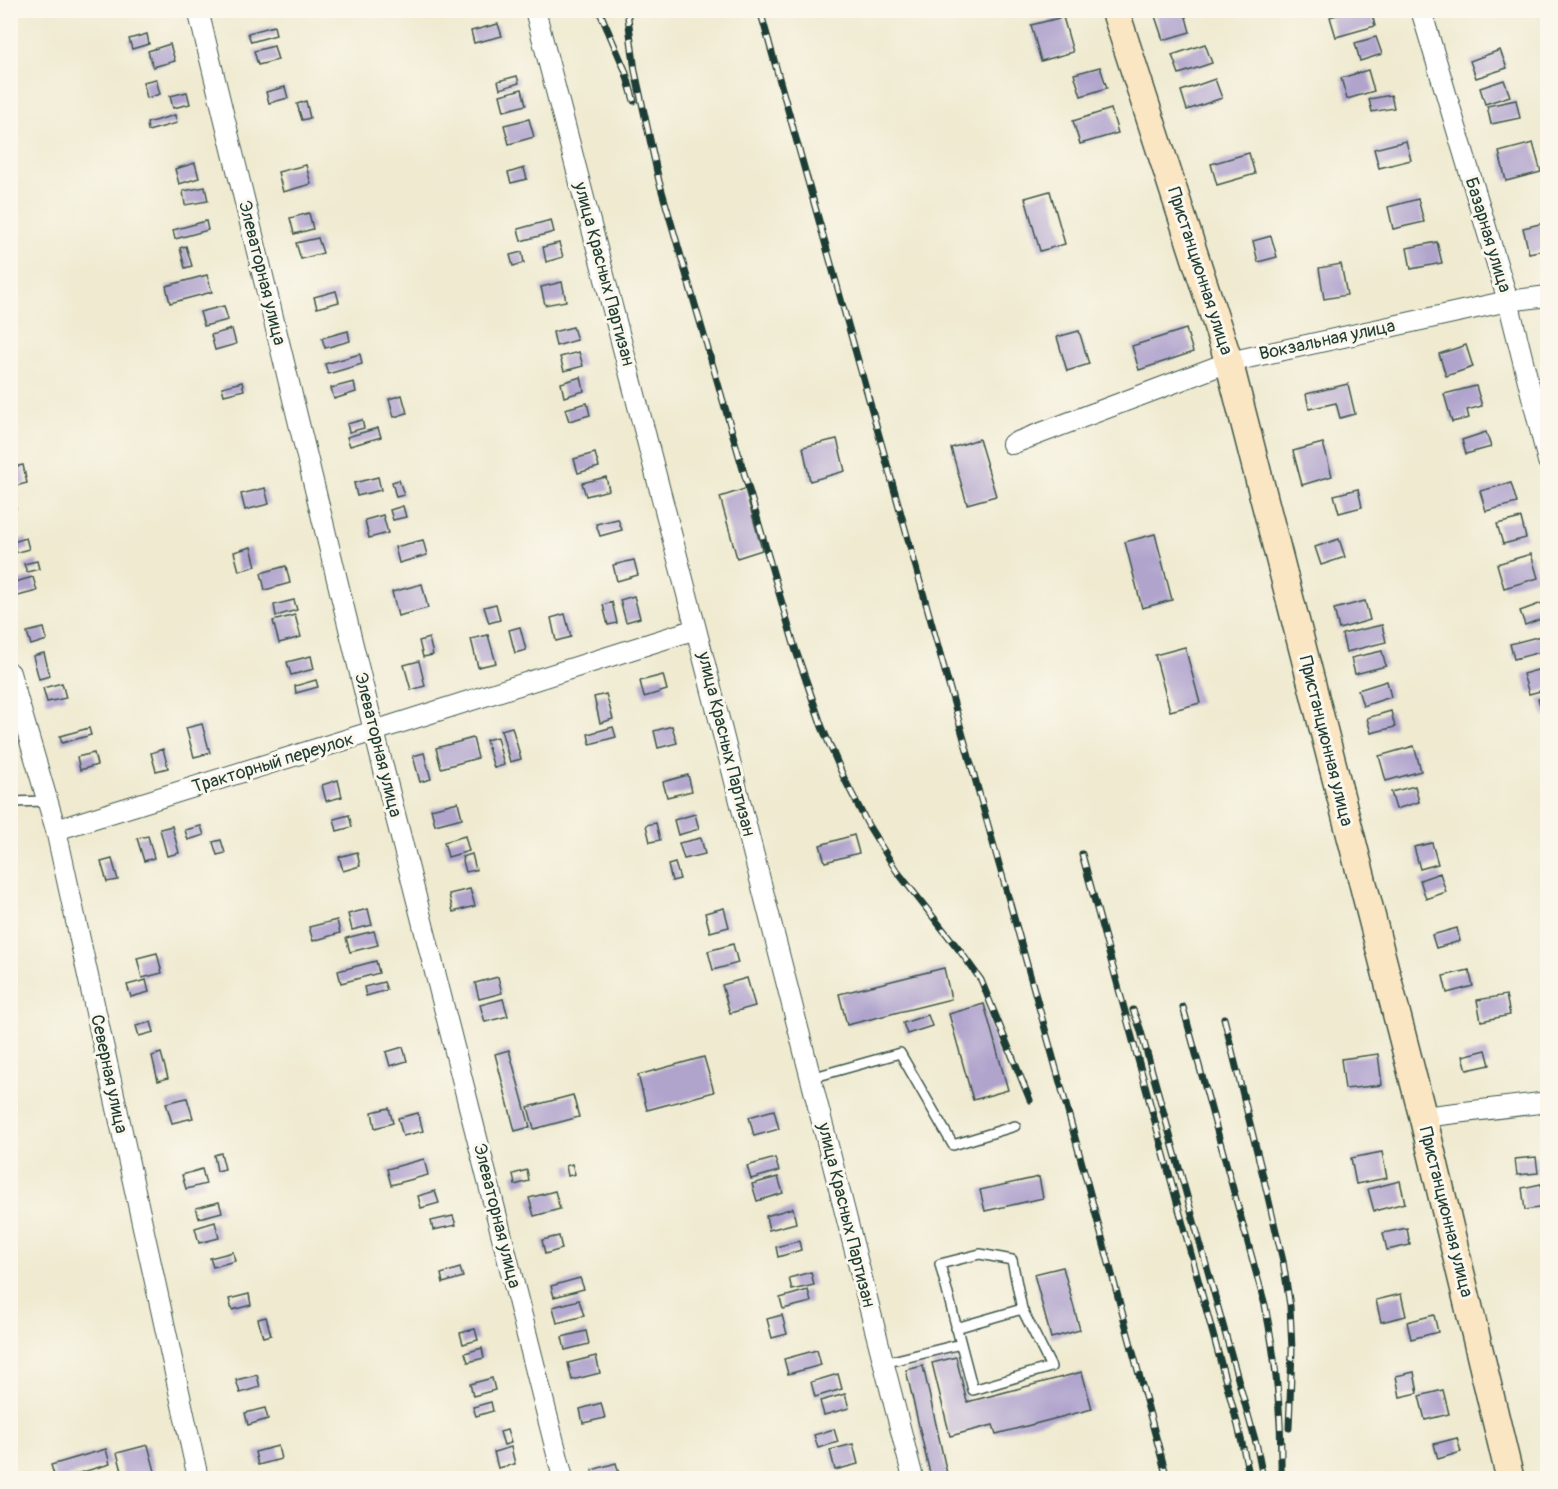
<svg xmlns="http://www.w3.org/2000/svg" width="1558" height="1489" font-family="Pangolin,sans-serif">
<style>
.building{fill:#b0a4cd}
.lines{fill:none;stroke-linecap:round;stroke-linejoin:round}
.lane-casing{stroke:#3e574b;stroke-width:12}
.street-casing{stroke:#3e574b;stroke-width:22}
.secondary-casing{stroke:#3e574b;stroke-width:30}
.lane{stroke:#fff;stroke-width:9}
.street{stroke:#fff;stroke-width:20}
.secondary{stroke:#fbe6c3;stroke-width:27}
.rail-casing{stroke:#1f3d34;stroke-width:7}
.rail{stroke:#fbf7ec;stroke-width:4.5;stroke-dasharray:14;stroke-linecap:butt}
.labels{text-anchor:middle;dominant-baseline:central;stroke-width:6;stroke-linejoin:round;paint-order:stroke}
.street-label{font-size:18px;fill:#1f3d34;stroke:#fbf7ec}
</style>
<rect width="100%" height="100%" fill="#fbf7ec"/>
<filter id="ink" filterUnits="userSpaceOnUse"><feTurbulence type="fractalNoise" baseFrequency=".0167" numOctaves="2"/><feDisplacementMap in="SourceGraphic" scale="12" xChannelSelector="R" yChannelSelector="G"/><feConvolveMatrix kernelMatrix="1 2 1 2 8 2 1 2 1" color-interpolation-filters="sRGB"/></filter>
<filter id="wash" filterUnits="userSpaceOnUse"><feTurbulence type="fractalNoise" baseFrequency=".008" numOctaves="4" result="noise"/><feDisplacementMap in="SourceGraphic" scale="24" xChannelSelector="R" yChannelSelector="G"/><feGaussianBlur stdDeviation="1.35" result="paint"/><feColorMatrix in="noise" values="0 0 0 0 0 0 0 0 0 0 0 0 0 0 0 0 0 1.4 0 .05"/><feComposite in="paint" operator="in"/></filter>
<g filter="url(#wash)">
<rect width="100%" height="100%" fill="#efead0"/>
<g id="blocks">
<path class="building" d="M1173 10H1184L1190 32 1163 40 1155 16Z
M1354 10H1371L1375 26 1336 37 1330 17Z
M1454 10H1475L1476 11 1456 16Z
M1063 17 1073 52 1041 61 1031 25Z
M498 24 502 36 474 43 471 31Z
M274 26 276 35 251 42 248 33Z
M147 34 149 44 132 49 129 39Z
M1376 37 1382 54 1360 61 1355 43Z
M170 44 175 61 153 67 148 51Z
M1205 44 1212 63 1179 74 1172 55Z
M274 46 278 60 258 65 254 51Z
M1500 50 1507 68 1476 78 1470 61Z
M1100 67 1107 88 1081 96 1074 74Z
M1368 70 1374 91 1347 99 1341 78Z
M517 76 519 83 500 89 498 81Z
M156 79 160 94 147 98 143 82Z
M1215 79 1222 98 1187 110 1181 91Z
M1504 80 1510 96 1485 104 1480 88Z
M285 87 288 98 269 103 266 92Z
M522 89 526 105 504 111 500 95Z
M187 92 190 104 173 108 170 96Z
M1391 95 1394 108 1372 112 1369 99Z
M1516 100 1520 118 1491 124 1487 106Z
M306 101 310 118 302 120 297 104Z
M1111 109 1118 133 1080 144 1073 121Z
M175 115 177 123 148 131 147 123Z
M529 119 534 137 509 144 504 125Z
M1406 141 1411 160 1379 168 1374 149Z
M1533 143 1541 172 1506 181 1499 152Z
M1249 153 1255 174 1217 185 1211 164Z
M195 163 199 178 179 184 175 169Z
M306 165 311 184 283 192 278 172Z
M524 168 527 179 511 183 508 173Z
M205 187 208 201 185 205 183 191Z
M1050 191 1065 244 1040 251 1025 198Z
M1418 199 1424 222 1393 229 1388 207Z
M309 213 313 229 294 234 290 218Z
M551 220 554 232 521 241 518 229Z
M206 221 208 230 175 239 173 230Z
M1544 223 1548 235V249L1529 253 1523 228Z
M1271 236 1277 257 1258 262 1253 241Z
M318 238 323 253 301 259 296 243Z
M1437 242 1442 263 1411 269 1407 248Z
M559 243 563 257 546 262 543 247Z
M186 246 192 266 185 268 180 248Z
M522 252 524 263 513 266 510 255Z
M1341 264 1347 295 1324 299 1319 268Z
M207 275 212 292 170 303 166 286Z
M562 282 566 301 545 305 541 287Z
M336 291 339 302 317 308 314 297Z
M224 306 228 320 204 326 200 312Z
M573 327 577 340 556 346 553 332Z
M232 329 236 344 215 350 211 335Z
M1186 329 1193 352 1139 370 1132 346Z
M348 331 350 341 325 348 322 338Z
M1079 331 1089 364 1067 371 1057 337Z
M1466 345 1473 367 1446 376 1439 354Z
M579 352 583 366 564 371 560 357Z
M360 354 362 364 328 374 325 364Z
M581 377 584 391 564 397 561 383Z
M242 382 244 390 224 395 222 387Z
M354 382 356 392 334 399 331 388Z
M1348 384 1355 414 1340 418 1336 403 1309 409 1306 394Z
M1476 386 1482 406 1467 410 1469 418 1452 422 1444 394Z
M402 395 407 413 394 417 389 399Z
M587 403 590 415 569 421 565 409Z
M362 420 364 428 349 432 347 424Z
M378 428 381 437 350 446 347 437Z
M1486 432 1491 447 1466 454 1462 440Z
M837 439 845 471 810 481 803 447Z
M979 439 996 496 967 504 951 448Z
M1323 443 1332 476 1302 485 1293 451Z
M595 453 599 467 578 473 574 459Z
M23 465 27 483 12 487 10 468Z
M378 477 381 490 357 496 354 483Z
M606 477 609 490 586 496 582 483Z
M399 480 404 495 396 497 392 482Z
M1511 483 1517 503 1486 511 1480 491Z
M265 488 269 504 245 510 241 494Z
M745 489 762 550 737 558 720 497Z
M1358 489 1362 507 1339 513 1334 495Z
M10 496H13L16 509 10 510Z
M403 506 406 517 393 520 390 510Z
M383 515 388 533 369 538 365 520Z
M1521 518 1526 538 1503 544 1497 524Z
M618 519 622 530 600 536 596 524Z
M1155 534 1172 600 1142 608 1125 542Z
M26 538 29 549 10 554V543Z
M1339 539 1345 557 1321 565 1315 547Z
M423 540 427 555 399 563 395 547Z
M251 547 256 566 239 571 234 552Z
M1531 554 1538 578 1504 588 1497 564Z
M634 560 638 575 617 581 613 565Z
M37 561 39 569 27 572 24 564Z
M286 566 290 583 265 590 261 573Z
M33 577 37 591 14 597 11 583Z
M422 584 428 608 398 616 392 592Z
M634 596 640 618 626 622 620 600Z
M294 600 297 610 276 616 274 605Z
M1365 601 1370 620 1339 629 1334 609Z
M612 602 617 623 608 625 603 605Z
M1542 603 1546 617 1525 625 1520 611Z
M496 604 500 620 489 623 484 607Z
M565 614 571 637 556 641 551 618Z
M295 615 301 637 279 643 273 621Z
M1382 625 1386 642 1346 652 1342 634Z
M520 627 526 650 515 653 509 630Z
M44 628 47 640 31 645 27 632Z
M1548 634V650L1514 659 1510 644Z
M488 635 496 663 478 667 471 639Z
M429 638 433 655 423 657 419 641Z
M1185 647 1200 703 1170 711 1155 655Z
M1382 651 1386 666 1355 674 1351 658Z
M44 653 50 676 39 679 33 656Z
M311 656 314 669 291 675 287 662Z
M419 661 425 686 411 690 404 665Z
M1548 667V689L1529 694 1523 674Z
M663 675 667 690 644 697 640 681Z
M316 680 318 687 296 693 295 686Z
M1387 681 1391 697 1363 706 1358 690Z
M62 683 66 698 47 702 43 688Z
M606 694 613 719 600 723 594 697Z
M1548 696V716L1544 717 1538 699Z
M1391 711 1395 727 1371 733 1367 718Z
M202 724 210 753 194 757 186 728Z
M672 726 677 743 658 748 654 731Z
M512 727 521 759 510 762 501 730Z
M613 727 616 737 590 744 588 734Z
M89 728 91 735 62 743 60 736Z
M497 737 504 765 494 768 486 740Z
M473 738 478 758 441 768 436 748Z
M1414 746 1421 771 1386 781 1379 756Z
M163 749 168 768 156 771 151 753Z
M94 753 97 765 80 770 77 757Z
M424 753 431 779 420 782 413 756Z
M688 775 692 791 667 797 663 782Z
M338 780 342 797 326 801 322 785Z
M1415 786 1419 802 1396 809 1391 792Z
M458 802 462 818 435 825 431 809Z
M695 814 699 829 678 835 674 820Z
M349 815 352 827 337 831 334 819Z
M656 823 660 840 650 842 646 825Z
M172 826 179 853 167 856 160 829Z
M201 826 204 835 188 840 185 830Z
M854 835 859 853 825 862 820 845Z
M148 836 154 858 144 861 137 838Z
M465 836 469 851 448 857 444 842Z
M701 838 705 854 684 859 679 843Z
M221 840 225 853 217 855 213 842Z
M1432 843 1438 864 1420 869 1414 847Z
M357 852 360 866 343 871 339 857Z
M472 854 476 870 466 872 462 857Z
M112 859 118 880 107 882 101 862Z
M675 863 680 879 672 881 668 865Z
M1440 873 1446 892 1426 899 1420 880Z
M470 889 475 906 453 912 449 894Z
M724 908 729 927 710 932 705 913Z
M368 909 372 925 352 930 348 914Z
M337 920 340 933 313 941 309 927Z
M1457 928 1460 941 1436 948 1432 935Z
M374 931 378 945 350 952 346 938Z
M733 944 738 963 713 970 708 951Z
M157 953 162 973 142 978 137 958Z
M376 961 379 973 341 983 338 971Z
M944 968 951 999 847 1025 839 994Z
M1469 970 1473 986 1447 993 1443 976Z
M498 977 502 993 479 999 475 983Z
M747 978 755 1006 730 1013 722 985Z
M146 980 149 992 131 997 127 985Z
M384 982 387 990 366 996 364 987Z
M1506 995 1510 1015 1481 1021 1477 1000Z
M503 999 508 1016 485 1022 480 1005Z
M984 1004 1008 1090 973 1100 949 1014Z
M928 1015 932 1026 907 1034 903 1023Z
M151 1022 154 1032 139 1036 136 1026Z
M1545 1038H1548V1064H1545Z
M403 1047 407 1061 390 1066 386 1052Z
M509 1050 530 1127 515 1131 495 1054Z
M1486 1050 1490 1065 1467 1070 1463 1056Z
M161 1053 168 1078 158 1081 152 1056Z
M1378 1054 1382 1085 1345 1089 1341 1059Z
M704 1057 714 1092 647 1110 638 1075Z
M573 1095 579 1117 534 1129 528 1107Z
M187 1098 193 1118 172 1123 166 1103Z
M389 1108 393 1123 375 1128 372 1112Z
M774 1110 779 1129 754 1136 749 1117Z
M418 1113 423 1131 403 1136 398 1118Z
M1382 1152 1387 1178 1356 1184 1351 1158Z
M221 1153 225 1169 217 1171 214 1155Z
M1536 1157 1538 1173 1517 1175 1515 1159Z
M775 1158 779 1171 751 1179 747 1166Z
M424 1159 428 1175 391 1185 387 1169Z
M572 1164 575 1174 568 1176 566 1166Z
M202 1169 206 1184 186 1189 182 1175Z
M527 1170 529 1181 515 1185 513 1174Z
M778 1177 783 1193 757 1201 752 1184Z
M1039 1177 1043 1198 985 1211 980 1190Z
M1400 1181 1405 1203 1374 1211 1368 1189Z
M1541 1184 1545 1207 1525 1210 1522 1188Z
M435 1191 439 1203 421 1208 418 1196Z
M555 1191 560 1209 534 1216 529 1198Z
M219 1202 222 1212 199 1218 196 1208Z
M793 1208 796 1223 769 1230 766 1216Z
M453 1216 456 1225 433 1230 431 1221Z
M215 1222 219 1238 199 1243 195 1228Z
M1407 1228 1410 1245 1387 1250 1383 1233Z
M559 1236 562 1249 545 1254 542 1240Z
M799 1241 801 1250 778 1257 776 1247Z
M233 1252 235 1261 213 1267 210 1258Z
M1063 1267 1080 1330 1051 1338 1034 1274Z
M460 1268 463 1277 443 1283 441 1274Z
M811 1272 814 1285 792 1290 789 1278Z
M580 1278 584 1289 554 1297 551 1286Z
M808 1290 811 1302 783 1309 780 1298Z
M249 1294 251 1305 232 1310 229 1299Z
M1401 1294 1406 1316 1381 1322 1376 1300Z
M579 1300 584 1316 557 1323 553 1307Z
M782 1315 787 1334 772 1338 767 1319Z
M1434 1315 1438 1332 1411 1339 1407 1322Z
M266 1317 271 1335 263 1337 258 1319Z
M475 1329 478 1340 463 1344 460 1333Z
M586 1331 589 1344 565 1350 562 1337Z
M482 1348 484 1358 468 1362 465 1353Z
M817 1350 821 1365 788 1374 784 1359Z
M596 1356 600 1373 572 1380 568 1363Z
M956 1357 967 1402 1082 1372 1092 1409 996 1434 993 1425 950 1436 932 1363Z
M923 1366 948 1478H931L906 1370Z
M1414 1372 1418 1393 1400 1397 1396 1376Z
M838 1374 842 1389 815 1397 811 1382Z
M257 1375 260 1387 240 1393 236 1380Z
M492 1378 495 1390 473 1396 470 1384Z
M1443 1390 1449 1414 1425 1420 1419 1396Z
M845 1394 849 1408 824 1415 820 1401Z
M491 1402 493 1411 476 1416 473 1407Z
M601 1403 605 1418 583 1423 580 1409Z
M265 1408 268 1419 248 1425 245 1413Z
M834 1429 838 1442 818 1448 814 1435Z
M507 1430 511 1443 504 1445 500 1432Z
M1457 1438 1461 1452 1438 1459 1434 1444Z
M853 1444 858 1464 835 1470 830 1450Z
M148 1445 156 1475 143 1478H124L117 1453Z
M278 1446 281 1459 258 1465 255 1452Z
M511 1447 515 1464 498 1468 494 1452Z
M106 1449 110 1464 62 1478H55L51 1465Z
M616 1463 620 1478H594L592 1470Z"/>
</g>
</g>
<g filter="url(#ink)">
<use href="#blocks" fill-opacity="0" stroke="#3e574b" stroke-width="1.5"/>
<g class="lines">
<defs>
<path id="lane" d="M10 802 47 801
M811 1078 900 1053 953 1145 1015 1126
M980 1254 1012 1260 1022 1309 1051 1367 973 1390 940 1264Z
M956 1328 1022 1309
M884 1363 961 1344"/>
<path id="street" d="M198 10 374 731 563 1478
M535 10 696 629 913 1478
M1421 10 1508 301 1548 461
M1012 444 1229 362 1508 301 1548 296
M10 673 56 830 198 1478
M56 830 374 731 696 629
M1423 1117 1548 1102"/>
<path id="secondary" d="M1115 10 1229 362 1423 1117 1510 1478"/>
</defs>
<use href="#lane" class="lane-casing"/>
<use href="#street" class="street-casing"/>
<use href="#secondary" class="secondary-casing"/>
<use href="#lane" class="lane"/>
<use href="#street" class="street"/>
<use href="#secondary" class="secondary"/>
<defs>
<path id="rail" d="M599 10 625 70 634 101
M627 10 635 71 659 181 795 648 822 727 844 778 868 825 896 870 960 951 981 980 1030 1100
M760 10 1061 1086 1167 1478
M1082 854 1238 1426 1250 1478
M1183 1007 1265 1305C1277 1365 1282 1418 1281 1478
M1133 1010 1140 1028 1257 1447 1263 1478
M1224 1018 1264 1180 1283 1261 1290 1306 1292 1350 1289 1428"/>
</defs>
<use href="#rail" class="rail-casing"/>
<use href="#rail" class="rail"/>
</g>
</g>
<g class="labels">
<g class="street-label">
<text transform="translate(1488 235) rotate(73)">Базарная улица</text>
<text transform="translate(1200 271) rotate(72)">Пристанционная улица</text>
<text transform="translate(262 273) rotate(76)">Элеваторная улица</text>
<text transform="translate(604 274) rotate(75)">улица Красных Партизан</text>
<text transform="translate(1327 340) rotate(-12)">Вокзальная улица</text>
<text transform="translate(1326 741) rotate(76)">Пристанционная улица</text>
<text transform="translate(726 744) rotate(76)">улица Красных Партизан</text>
<text transform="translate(378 745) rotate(76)">Элеваторная улица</text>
<text transform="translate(273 763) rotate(-17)">Тракторный переулок</text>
<text transform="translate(109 1074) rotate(78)">Северная улица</text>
<text transform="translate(1446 1212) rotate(76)">Пристанционная улица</text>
<text transform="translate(846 1215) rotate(76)">улица Красных Партизан</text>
<text transform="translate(497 1216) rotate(76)">Элеваторная улица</text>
</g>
</g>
<rect width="1558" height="1489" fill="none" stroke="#fbf7ec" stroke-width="36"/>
</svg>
